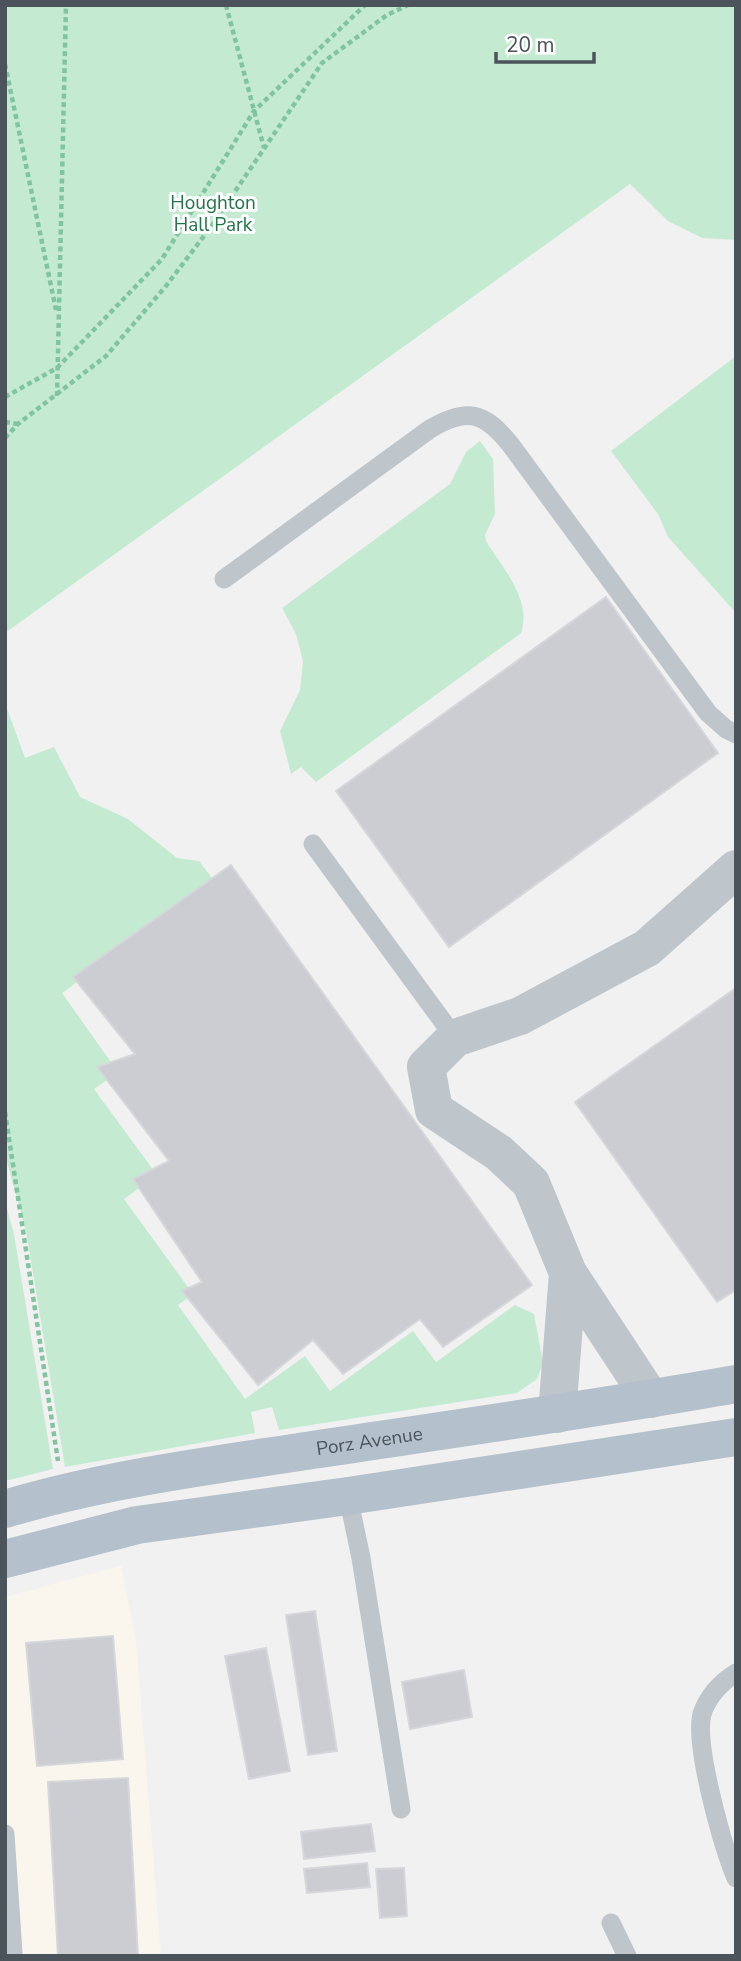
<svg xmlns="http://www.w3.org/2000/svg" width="741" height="1961" font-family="'Nunito Sans',sans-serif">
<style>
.commercial{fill:#faf6ed}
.green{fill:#c5ead2}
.building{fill:#cbcdd2;stroke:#d5d7db;stroke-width:2}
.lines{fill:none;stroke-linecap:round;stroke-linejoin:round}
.path{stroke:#81c4a0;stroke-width:4.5;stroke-dasharray:5 3.5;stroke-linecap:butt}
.service{stroke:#bec5cb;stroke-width:19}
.minor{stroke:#bec5cb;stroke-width:38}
.primary{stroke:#b4c0cb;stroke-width:38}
.labels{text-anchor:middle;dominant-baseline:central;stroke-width:6;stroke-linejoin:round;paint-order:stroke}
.park-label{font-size:19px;fill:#247449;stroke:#fff}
.street-label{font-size:19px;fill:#4b545b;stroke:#fff}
</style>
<rect width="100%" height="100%" fill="#f2f1f1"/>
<path class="commercial" d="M121 1566 136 1641 161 1956H5V1597Z"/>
<path class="green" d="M5 5H736V240L702 238 668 221 630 184 5 633Z
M736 356V613L668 537 658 514 611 451Z
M480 441 493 459 495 514 485 535 486 541C503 569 532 599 521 633L316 782 301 767 291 774 280 731 300 690 303 661 296 634 282 608 450 484 466 452Z
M5 703 25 758 54 747 80 797 128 819 177 858 199 861 212 878 209 880 212 884 62 993 118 1072 94 1089 157 1175 124 1199 193 1294 178 1305 245 1399 305 1356 330 1391 413 1331 436 1362 515 1305 534 1314 543 1363 537 1379 517 1393 279 1430 272 1407 251 1412 255 1433 65 1467 26 1231 5 1155Z
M5 1201 14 1234 53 1469 5 1481Z"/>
<path class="building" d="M606 597 718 753 449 947 336 791Z
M231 865 532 1285 443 1347 420 1319 343 1374 313 1340 258 1385 182 1291 202 1282 133 1179 169 1161 97 1067 135 1054 73 977Z
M736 988V1290L717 1302 575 1102Z
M315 1611 337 1751 308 1755 286 1615Z
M113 1636 123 1759 37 1766 26 1643Z
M266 1648 290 1771 249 1779 225 1656Z
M464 1670 472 1717 410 1729 402 1682Z
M128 1778 138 1956H58L48 1782Z
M371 1824 375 1851 304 1859 301 1832Z
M367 1863 370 1887 307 1893 304 1869Z
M404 1868 407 1916 380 1918 376 1869Z"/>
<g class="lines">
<path class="path" d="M226 5 264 148
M5 64 56 310
M57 396 66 5
M5 397 57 368 162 259 254 111 365 5
M5 422 18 424
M5 438 18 424 106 356 166 286 213 224 322 63 387 15 408 5
M5 1112 58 1461"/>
<path class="service" d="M224 579 430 429C467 407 484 412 510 444L708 713 726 729 736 734
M313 844 455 1038
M348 1496 361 1558 401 1809
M736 1673C720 1683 708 1696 702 1714 694 1745 723 1847 736 1878
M5 1834 13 1953 5 1954
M611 1923 627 1956"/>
<path class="minor" d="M651 1399 568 1273 531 1183 499 1153 434 1110 426 1067 455 1038 520 1016 647 948 736 869
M557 1414 568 1273"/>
<g class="primary">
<path id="s1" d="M5 1509C105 1479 209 1466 312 1450 453 1429 595 1409 736 1384"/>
<path d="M5 1559 137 1525 348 1496 736 1437"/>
</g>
</g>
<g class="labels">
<g class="park-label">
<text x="213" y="203">Houghton<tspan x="213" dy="22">Hall Park</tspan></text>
</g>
<g class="street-label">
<text stroke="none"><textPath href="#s1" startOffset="371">Porz Avenue</textPath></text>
</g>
</g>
<rect width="741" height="1961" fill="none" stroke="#4b545b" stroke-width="14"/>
<path d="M496 52v10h98v-10" fill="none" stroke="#4b545b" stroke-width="3.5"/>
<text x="506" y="52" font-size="21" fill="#4b545b" stroke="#ffffff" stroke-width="5" paint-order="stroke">20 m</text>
</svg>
